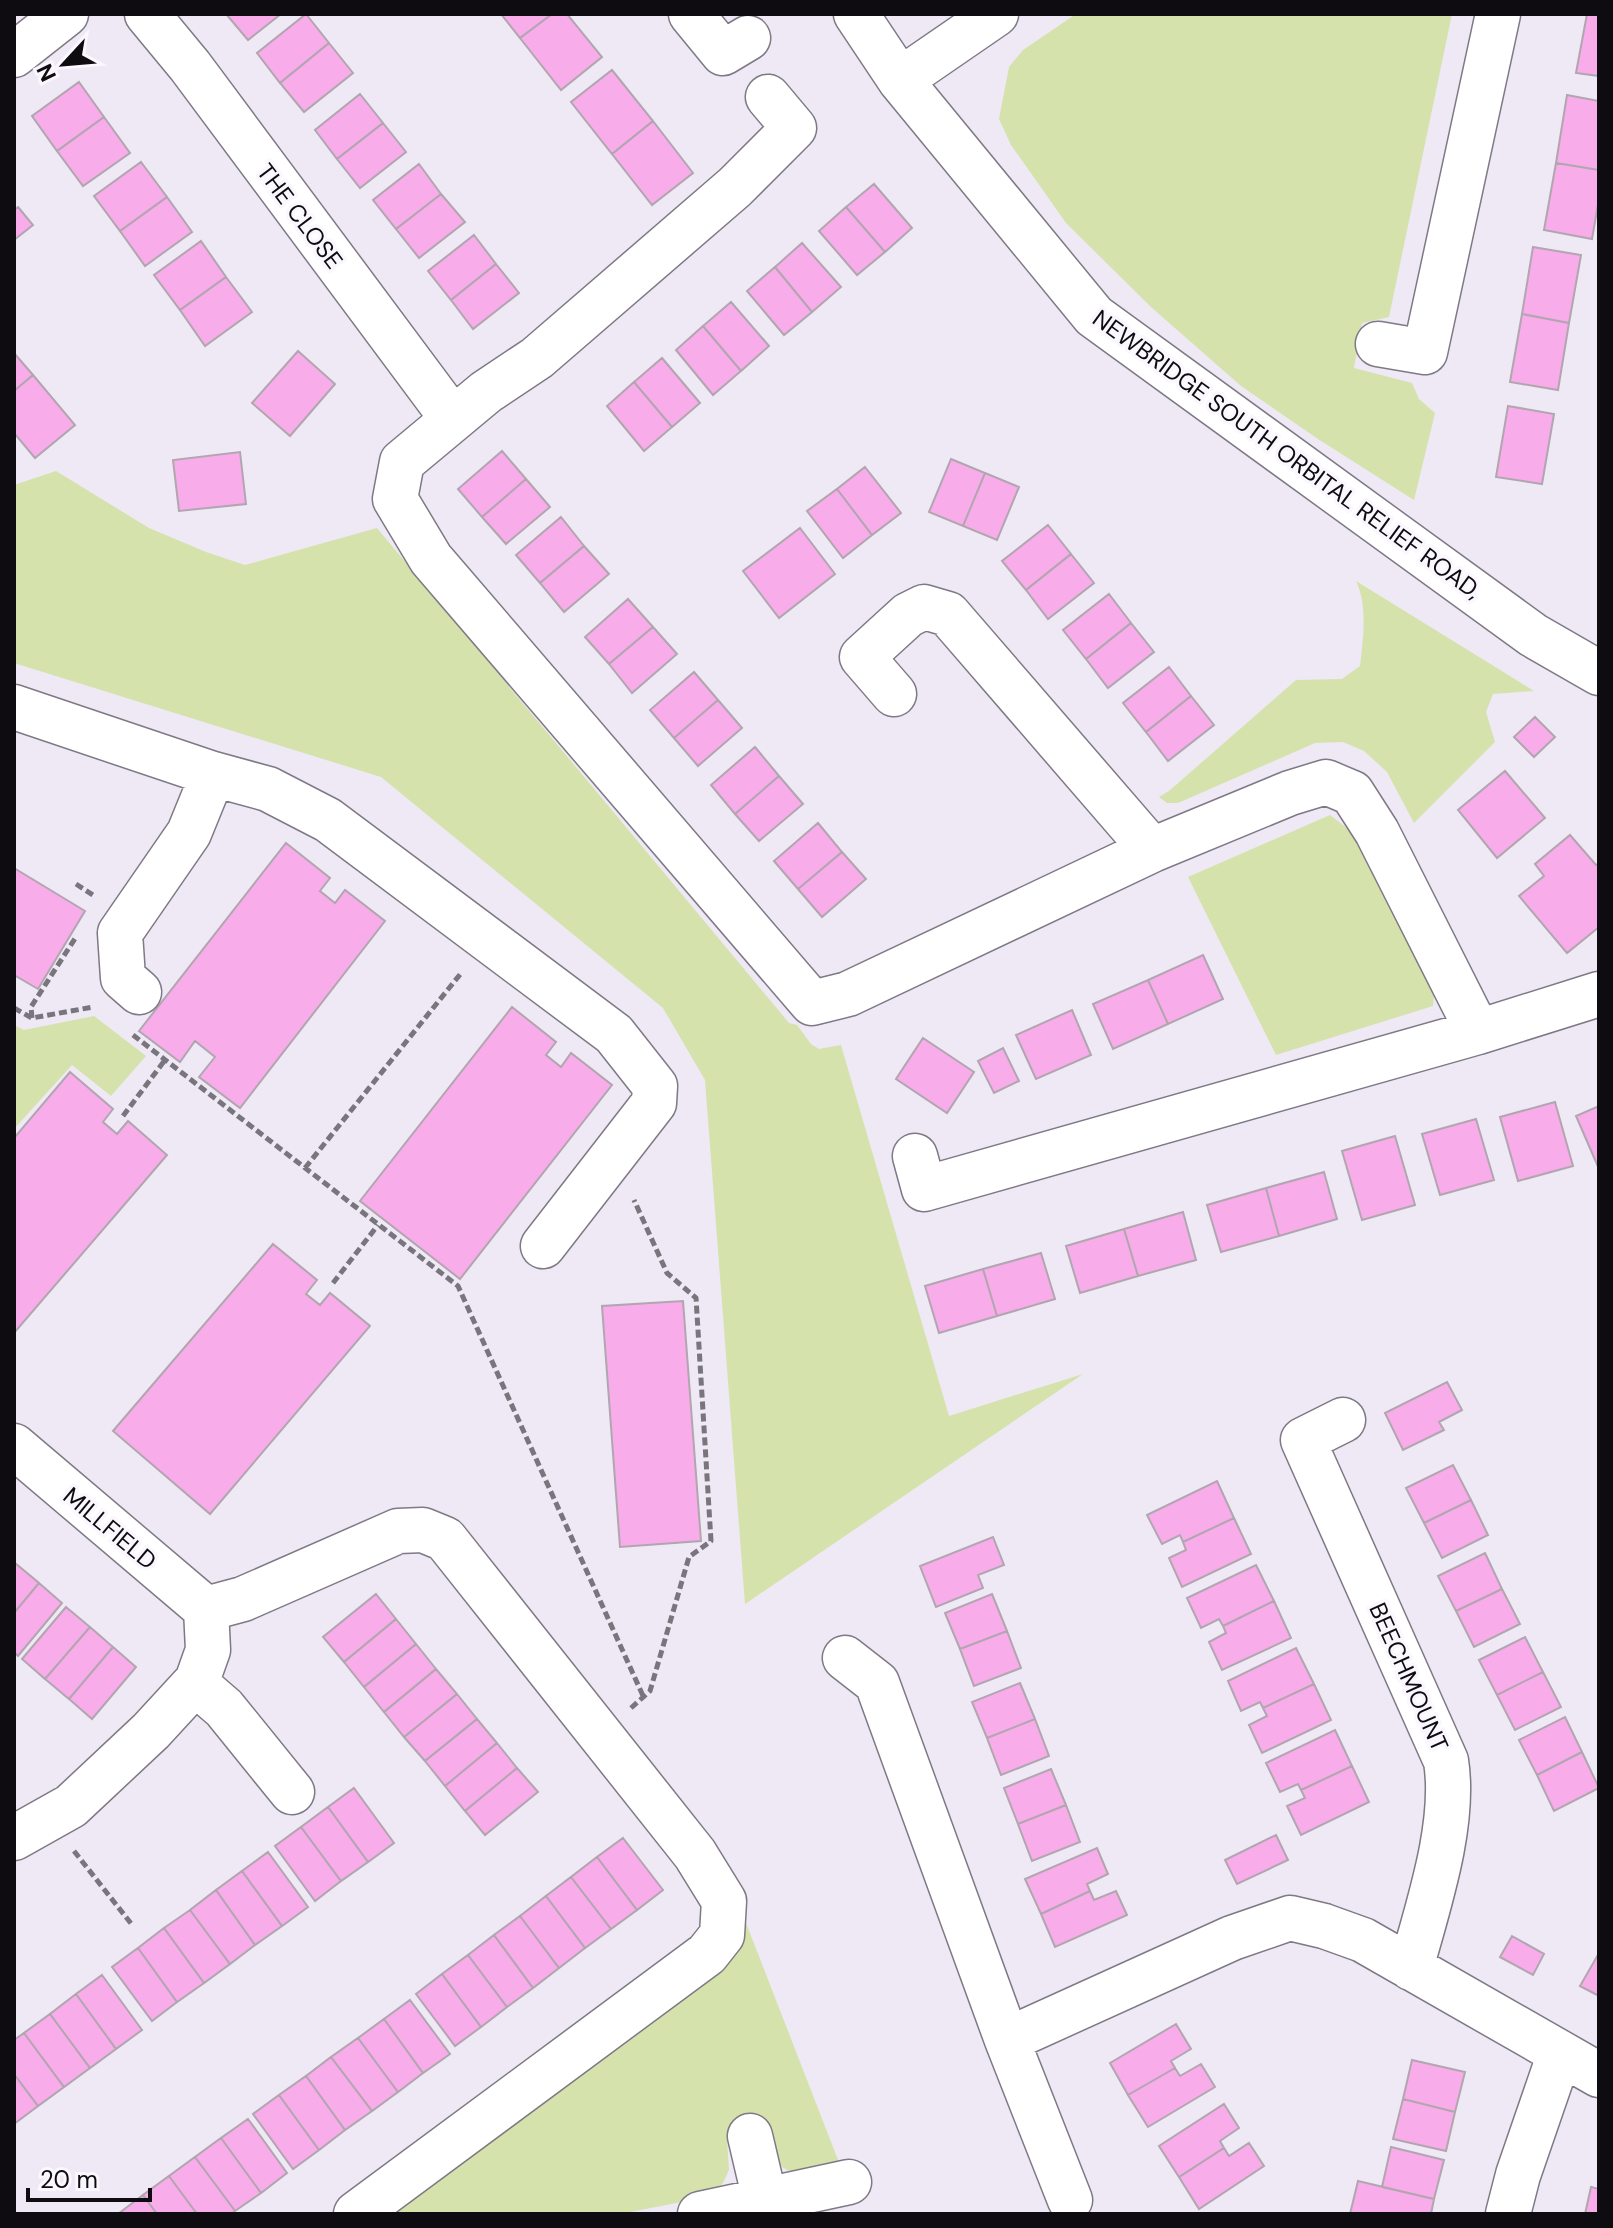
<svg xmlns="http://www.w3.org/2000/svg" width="1613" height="2228" font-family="'DM Sans',sans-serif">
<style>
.green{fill:#d5e2ac}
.building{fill:#f8acea;stroke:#b1a6af;stroke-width:2}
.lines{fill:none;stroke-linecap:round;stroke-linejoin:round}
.minor-casing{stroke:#7e7985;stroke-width:47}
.path{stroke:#78757d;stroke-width:5;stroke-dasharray:8 4;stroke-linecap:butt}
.minor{stroke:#fff;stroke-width:44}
.labels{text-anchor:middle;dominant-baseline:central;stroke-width:7;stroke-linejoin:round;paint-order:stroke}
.street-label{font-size:24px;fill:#0e0c10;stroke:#faf7ff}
</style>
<rect width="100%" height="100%" fill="#eee9f5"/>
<path class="green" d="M1076 14H1452L1389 317 1362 323 1354 368 1412 383 1419 399 1435 413 1414 500 1318 439 1241 386 1151 307 1066 223 1011 145 999 119 1009 67 1023 50Z
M56 471 149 528 206 552 245 565 377 528 789 1023 797 1025 811 1044 819 1049 841 1045 949 1416 1083 1374 745 1604 705 1080 663 1008 381 777 14 663V485Z
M1356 581 1534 691 1493 694 1486 712 1495 742 1414 823 1387 772 1364 751 1343 742 1315 743 1178 803H1167L1159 797 1169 791 1296 680 1342 679 1360 666C1363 639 1368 606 1356 581Z
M1330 815 1352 832 1435 985 1433 1006 1276 1055 1188 877Z
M94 1016 146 1056 111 1096 72 1065 14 1129V1025L24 1030Z
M741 1910 840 2165C788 2177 783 2180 760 2129L727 2139 729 2170 723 2183 714 2192 697 2199 620 2214H392Z"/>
<path class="building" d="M226 14H281L248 40Z
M306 14 329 43 280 83 257 53Z
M501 14H552L520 38Z
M552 14H567L602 57 561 90 520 38Z
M1587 14H1599V76L1576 73Z
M329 43 353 73 304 112 280 83Z
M612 70 653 121 612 154 571 102Z
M79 82 104 117 57 151 32 116Z
M360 94 383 123 337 159 315 130Z
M1567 95 1599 101V170L1556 163Z
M104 117 130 153 83 186 57 151Z
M653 121 693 173 652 205 612 154Z
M383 123 406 152 360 188 337 159Z
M141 162 167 197 120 231 94 196Z
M1556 163 1599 170V199L1592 239 1544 230Z
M419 164 441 194 396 229 373 200Z
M874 184 912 228 885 252 846 207Z
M441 194 465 222 419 258 396 229Z
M167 197 192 232 145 266 120 231Z
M18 207 33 225 14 240V210Z
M846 207 885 252 857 275 819 231Z
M474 235 496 264 451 300 428 271Z
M201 241 226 277 180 310 154 275Z
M802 243 841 287 812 312 775 267Z
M1533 247 1581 255 1569 323 1522 314Z
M496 264 519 293 473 329 451 300Z
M775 267 812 312 784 335 747 291Z
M226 277 252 312 205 346 180 310Z
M731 302 769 346 741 371 703 326Z
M1522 314 1569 323 1558 390 1510 382Z
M703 326 741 371 713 395 676 350Z
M298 351 335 384 290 436 252 403Z
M14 353 33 375 14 391Z
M662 358 700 403 672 427 634 382Z
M33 375 75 425 35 458 14 433V391Z
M634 382 672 427 644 451 607 406Z
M1508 406 1554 414 1542 484 1496 477Z
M502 451 526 479 482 517 458 489Z
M240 452 246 504 179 511 173 460Z
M951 459 985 473 963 526 929 512Z
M865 467 901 513 872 535 837 489Z
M985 473 1019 487 997 540 963 526Z
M526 479 550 507 506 544 482 517Z
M837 489 872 535 843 558 807 511Z
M561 517 584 546 540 583 516 555Z
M1048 525 1071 554 1026 590 1002 561Z
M800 528 835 574 779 618 743 571Z
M584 546 609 574 564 612 540 583Z
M1071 554 1094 583 1048 619 1026 590Z
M1109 594 1131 623 1086 659 1063 630Z
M628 599 653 627 609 664 585 637Z
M1131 623 1154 652 1108 688 1086 659Z
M653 627 677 654 632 693 609 664Z
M1169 667 1191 696 1146 732 1123 703Z
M694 672 718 700 674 738 650 710Z
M1191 696 1214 725 1168 761 1146 732Z
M718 700 742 728 698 766 674 738Z
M1535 717 1555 737 1534 757 1514 737Z
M755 747 779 776 735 814 711 785Z
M1505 771 1545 818 1497 858 1458 810Z
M779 776 803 804 759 841 735 814Z
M818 823 842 852 798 889 774 861Z
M1570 835 1596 865 1599 863V927L1567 953 1519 896 1544 876 1535 864Z
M286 843 330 878 320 891 335 903 345 890 385 921 240 1108 199 1077 215 1057 195 1041 180 1062 139 1031Z
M842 852 866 879 822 917 798 889Z
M14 868 85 911 38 989 14 975Z
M1203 955 1223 999 1168 1024 1148 980Z
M1148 980 1168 1024 1113 1049 1093 1004Z
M512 1007 556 1042 546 1055 561 1067 571 1053 612 1085 460 1279 360 1201Z
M1072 1010 1091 1055 1036 1079 1016 1035Z
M923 1038 974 1072 947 1113 896 1079Z
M1003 1048 1019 1081 994 1093 978 1061Z
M70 1072 113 1109 103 1122 117 1134 128 1121 167 1155 14 1333V1138Z
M1555 1102 1573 1166 1518 1181 1500 1117Z
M1599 1106V1169L1576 1116Z
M1476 1119 1494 1180 1440 1195 1422 1134Z
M1395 1136 1415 1205 1362 1220 1342 1151Z
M1324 1172 1337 1219 1279 1236 1266 1188Z
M1266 1188 1279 1236 1221 1252 1207 1205Z
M1183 1212 1196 1260 1138 1276 1124 1229Z
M1124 1229 1138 1276 1080 1293 1066 1246Z
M273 1244 317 1280 306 1294 320 1305 330 1293 370 1326 210 1514 113 1431Z
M1041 1253 1055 1299 997 1316 983 1269Z
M983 1269 997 1316 939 1333 925 1286Z
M683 1301 701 1541 620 1547 602 1306Z
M1447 1382 1462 1410 1439 1422 1444 1430 1403 1450 1385 1413Z
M1453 1465 1471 1500 1424 1523 1406 1488Z
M1217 1481 1234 1518 1183 1542 1180 1535 1162 1544 1147 1515Z
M1471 1500 1488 1535 1442 1558 1424 1523Z
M1234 1518 1251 1554 1182 1587 1169 1558 1186 1550 1183 1542Z
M993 1537 1004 1565 978 1575 983 1588 936 1607 920 1566Z
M1485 1553 1502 1589 1456 1611 1438 1576Z
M15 1563 39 1583 14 1613V1565Z
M1256 1565 1274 1601 1223 1626 1219 1619 1201 1628 1187 1598Z
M39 1583 62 1603 18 1656 14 1652V1613Z
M1502 1589 1520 1624 1474 1647 1456 1611Z
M376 1594 396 1619 344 1662 323 1637Z
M992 1594 1007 1631 960 1649 945 1613Z
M1274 1601 1291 1638 1222 1670 1209 1642 1226 1633 1223 1626Z
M66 1607 90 1627 45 1679 22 1659Z
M396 1619 416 1644 364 1687 344 1662Z
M90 1627 113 1647 69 1699 45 1679Z
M1007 1631 1021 1668 974 1686 960 1649Z
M1525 1637 1543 1672 1497 1695 1479 1660Z
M416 1644 436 1669 384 1712 364 1687Z
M113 1647 136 1667 92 1719 69 1699Z
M1296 1648 1314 1684 1263 1708 1260 1702 1241 1711 1228 1681Z
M436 1669 457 1694 404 1737 384 1712Z
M1543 1672 1561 1707 1515 1730 1497 1695Z
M1020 1683 1035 1719 987 1738 972 1702Z
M1314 1684 1331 1720 1262 1753 1249 1725 1267 1716 1263 1708Z
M457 1694 477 1719 425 1761 404 1737Z
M1565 1717 1582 1752 1537 1775 1519 1740Z
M477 1719 497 1743 445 1786 425 1761Z
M1035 1719 1049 1756 1001 1775 987 1738Z
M1335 1730 1352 1766 1301 1790 1298 1784 1280 1792 1266 1763Z
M497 1743 517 1768 465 1811 445 1786Z
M1582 1752 1599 1788 1554 1811 1537 1775Z
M1352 1766 1369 1802 1301 1835 1287 1806 1305 1798 1301 1790Z
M517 1768 538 1792 485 1835 465 1811Z
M1051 1769 1066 1805 1018 1824 1004 1788Z
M354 1788 394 1843 368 1862 328 1807Z
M1066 1805 1080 1842 1032 1861 1018 1824Z
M328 1807 368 1862 341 1881 301 1827Z
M301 1827 341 1881 315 1901 275 1846Z
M1276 1835 1288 1860 1237 1884 1225 1860Z
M623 1838 663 1890 637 1910 597 1857Z
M1097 1848 1108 1874 1087 1884 1090 1891 1041 1914 1025 1879Z
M268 1852 308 1907 282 1926 242 1871Z
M597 1857 637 1910 611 1929 571 1877Z
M242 1871 282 1926 255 1945 216 1890Z
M571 1877 611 1929 585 1948 546 1896Z
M216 1890 255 1945 230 1964 190 1910Z
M1090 1891 1094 1900 1116 1891 1127 1915 1055 1947 1041 1914Z
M546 1896 585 1948 559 1968 520 1916Z
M190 1910 230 1964 204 1983 164 1928Z
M520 1916 559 1968 533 1988 494 1935Z
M164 1928 204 1983 177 2002 138 1948Z
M494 1935 533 1988 507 2007 468 1955Z
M1512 1936 1544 1954 1533 1975 1500 1957Z
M138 1948 177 2002 152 2021 112 1967Z
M1599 1953V1996L1580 1986Z
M468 1955 507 2007 481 2027 442 1974Z
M442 1974 481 2027 455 2046 416 1994Z
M102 1975 142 2030 116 2049 76 1994Z
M76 1994 116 2049 90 2068 50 2014Z
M410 2000 450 2054 423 2073 384 2019Z
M50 2014 90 2068 64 2087 24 2033Z
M384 2019 423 2073 398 2092 358 2038Z
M1176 2024 1191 2049 1171 2061 1175 2068 1128 2095 1110 2063Z
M24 2033 64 2087 38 2106 14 2074V2040Z
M358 2038 398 2092 372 2111 331 2057Z
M331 2057 372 2111 345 2130 306 2076Z
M1412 2060 1465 2072 1455 2112 1403 2099Z
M1201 2064 1215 2087 1148 2127 1128 2095 1175 2068 1180 2076Z
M14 2074 38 2106 14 2124Z
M306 2076 345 2130 319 2150 279 2095Z
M279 2095 319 2150 293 2169 253 2114Z
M1403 2099 1455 2112 1446 2151 1393 2139Z
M1224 2104 1239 2128 1220 2141 1224 2148 1179 2177 1159 2146Z
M248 2119 287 2173 261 2193 221 2138Z
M221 2138 261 2193 235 2211 195 2157Z
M1249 2143 1264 2166 1199 2209 1179 2177 1224 2148 1229 2156Z
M1391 2147 1444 2160 1434 2199 1382 2187Z
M195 2157 235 2211 232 2214H197L169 2176Z
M169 2176 197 2214H157L143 2195Z
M1358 2181 1434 2199 1431 2214H1350Z
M1591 2187 1599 2189V2214H1585Z
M143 2195 157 2214H118Z"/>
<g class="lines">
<defs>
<path id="minor" d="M147 14 190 66 452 418
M691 14 723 53 748 38
M856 14 900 80 1094 316 1533 635 1599 673
M14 55 66 14
M900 80 996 14
M768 97 794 128 735 187 537 358 486 392 402 462 395 499 431 559 812 1003 848 994 1152 850 1290 793 1326 782 1352 793 1377 832 1478 1032
M1378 344 1425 352 1498 14
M894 694 862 657 908 615 924 607 948 614 1152 850
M14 707 213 774 268 789 328 820 614 1034 655 1086 654 1103 543 1246
M139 992 123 978 120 933 189 833 213 774
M915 1156 924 1189 1478 1032 1599 994
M1343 1420 1303 1440 1446 1761C1456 1824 1428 1906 1411 1968
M14 1446 206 1609
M206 1609 243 1599 398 1531 423 1530 445 1539 695 1854 724 1901 722 1935 707 1954 356 2214
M845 1658 877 1683 1007 2040 1070 2200
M195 1683 224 1708 292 1792
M14 1838 71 1806 151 1731 197 1681 208 1650 206 1609
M1007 2040 1232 1938 1290 1918 1324 1926 1363 1940 1599 2075
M750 2136 765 2200
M700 2214 849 2182
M1508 2214 1518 2175 1560 2053"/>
</defs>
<use href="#minor" class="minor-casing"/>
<path class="path" d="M76 884 96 897
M14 1008 32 1018 93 1007
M32 1018 31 1007 76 937
M133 1035 458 1286 644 1698
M123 1116 165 1060
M305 1168 462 972
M333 1283 378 1225
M631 1708 650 1691 689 1557 711 1541 696 1298 667 1273 634 1200
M74 1851 133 1926"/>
<use href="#minor" class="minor"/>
</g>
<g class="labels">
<g class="street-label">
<text transform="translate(300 216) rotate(53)">THE CLOSE</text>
<text transform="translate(1287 454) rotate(36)">NEWBRIDGE SOUTH ORBITAL RELIEF ROAD,</text>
<text transform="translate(110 1528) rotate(40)">MILLFIELD</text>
<text transform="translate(1409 1677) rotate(66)">BEECHMOUNT</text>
</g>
</g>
<rect width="1613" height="2228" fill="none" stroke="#0e0c10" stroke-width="32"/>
<g transform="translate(64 64) rotate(244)" stroke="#faf7ff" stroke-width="6" paint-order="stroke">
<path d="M0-6L14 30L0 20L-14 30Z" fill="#0e0c10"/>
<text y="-12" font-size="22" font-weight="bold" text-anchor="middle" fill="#0e0c10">N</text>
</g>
<path d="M28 2188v12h122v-12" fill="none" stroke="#0e0c10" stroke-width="4"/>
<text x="40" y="2188" font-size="24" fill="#0e0c10" stroke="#faf7ff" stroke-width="6" paint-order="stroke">20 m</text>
</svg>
